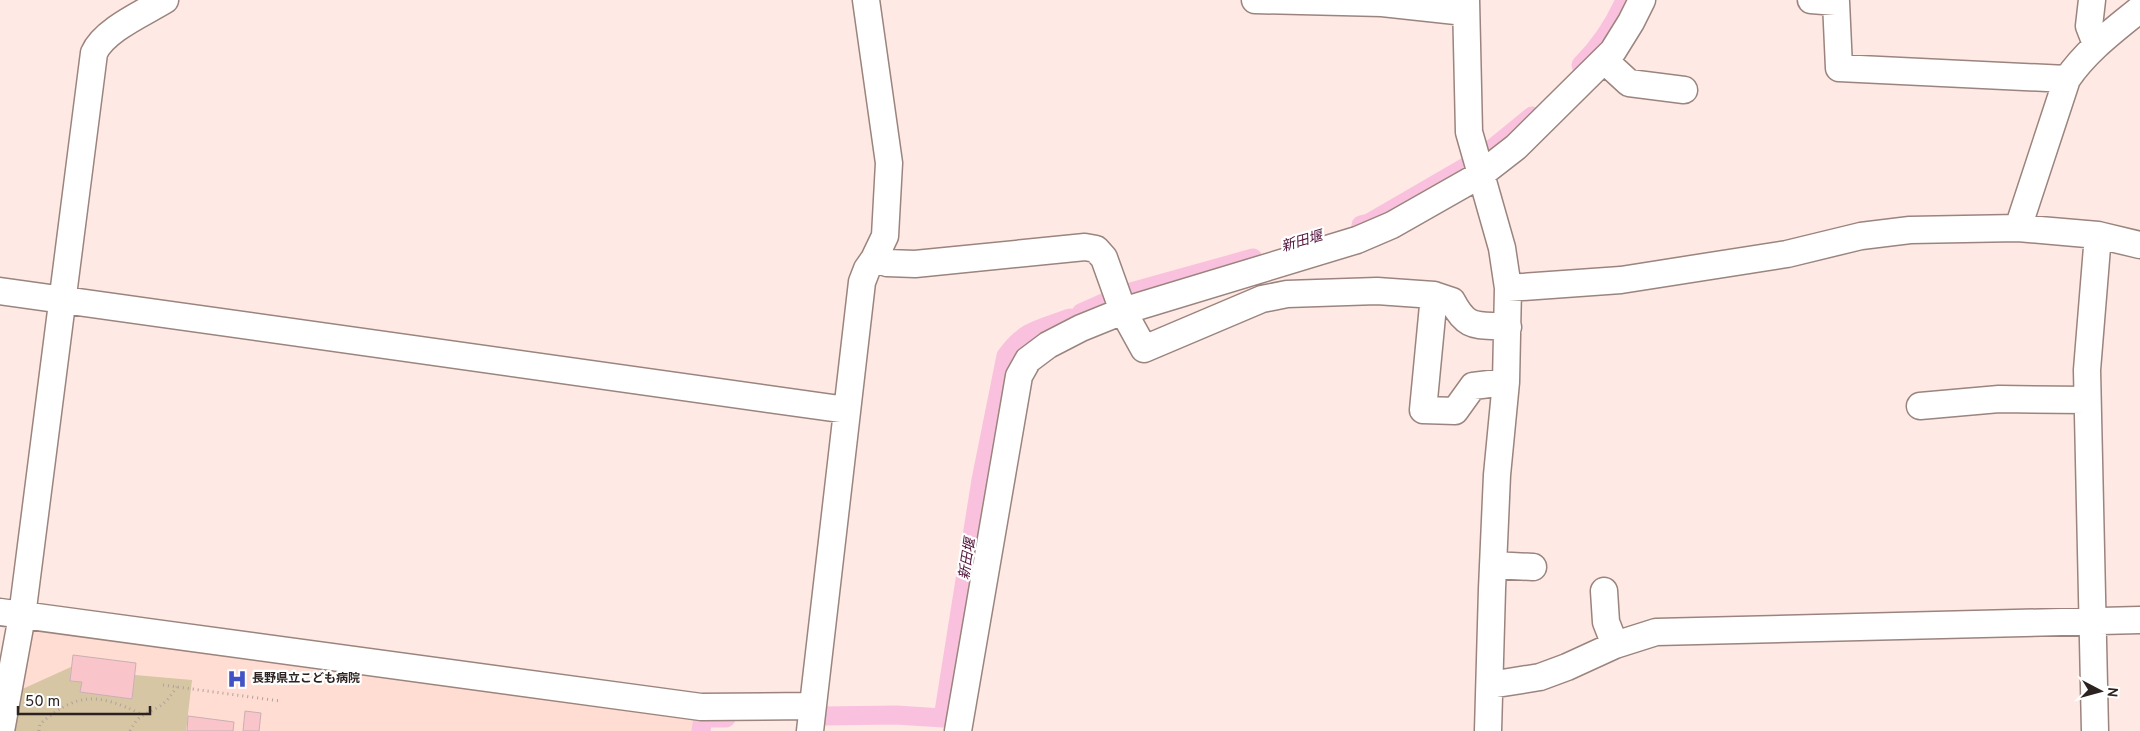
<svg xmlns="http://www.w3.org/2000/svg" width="2140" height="731" font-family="Overpass,'Noto Sans JP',sans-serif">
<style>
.built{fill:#ffddd3}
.green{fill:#d6c6a4}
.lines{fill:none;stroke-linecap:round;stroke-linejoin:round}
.canal{stroke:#fac1de;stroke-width:19}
.building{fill:#f9c5cb;stroke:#c9afb2}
.minor-casing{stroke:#9b847d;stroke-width:29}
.path{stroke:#b2a19d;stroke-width:3;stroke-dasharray:1 4;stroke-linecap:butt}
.minor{stroke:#fff;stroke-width:26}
.labels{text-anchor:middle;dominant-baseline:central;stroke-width:4.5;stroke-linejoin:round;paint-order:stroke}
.poi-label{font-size:12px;font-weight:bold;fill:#2c2220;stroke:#fff;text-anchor:start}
.water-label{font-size:14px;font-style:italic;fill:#51113a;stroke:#fff}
</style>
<rect width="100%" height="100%" fill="#fee9e4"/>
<path class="built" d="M27 625 699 713 696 731H9Z"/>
<path class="green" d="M71 667 70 681 82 682 80 692 132 699 135 675 192 680 186 731H10L18 691Z"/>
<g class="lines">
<path class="canal" d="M1581 65C1600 46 1614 25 1625 0
M1483 156 1532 116
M1361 225 1369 223 1469 165
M1124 294 1253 258
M1081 313 1108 301
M821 716 896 715 943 718 981 480 1006 356C1025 329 1041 329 1070 318
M701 731 703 718H726"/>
</g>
<path class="building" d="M73 655 136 663 132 699 80 692 82 682 70 681Z
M245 711 261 713 259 731H243Z
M188 716 234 722 233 731H187Z"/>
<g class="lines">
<defs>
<path id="minor" d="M1255 0 1382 3 1465 12
M1466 0 1469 132 1502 248 1508 288 1506 382 1497 475 1492 589 1488 731
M1811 0 1836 2 1839 68 2067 79
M2092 0 2089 26 2096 44
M1604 60 1629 83 1684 90
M2018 228 2067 79C2087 50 2113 31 2140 9
M874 259 887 263 915 264 1085 247 1096 249 1104 258 1123 311 1144 349 1262 299 1287 294 1377 291 1434 295 1452 301C1468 331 1477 324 1508 327
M1508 288 1621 280 1787 254 1861 236 1910 230 2018 228 2098 235 2140 245
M0 291 847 410
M1434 295 1423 410 1455 411 1473 386 1506 382
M1920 406 1999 399 2086 400
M1493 565 1533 567
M1604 591 1606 622 1615 645
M0 612 701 707 812 706
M1490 685 1540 677 1567 667 1615 645 1656 632 2140 620
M1 731 22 616 94 53C104 30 144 13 165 0
M810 731 862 282 867 269 874 259 885 236 889 163 866 0
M958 731 1019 376 1028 360 1048 345 1081 328 1123 311 1357 240 1392 225 1480 175 1516 147 1613 51 1631 22 1642 0
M2095 731 2087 370 2098 235"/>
</defs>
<use href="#minor" class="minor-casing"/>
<path class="path" d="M163 685 280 701
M39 731 40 724C77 692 98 693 141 714
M130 731C139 714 143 716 157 708 166 703 171 695 177 687"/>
<use href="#minor" class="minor"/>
</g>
<defs>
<symbol id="hospital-bare" viewBox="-9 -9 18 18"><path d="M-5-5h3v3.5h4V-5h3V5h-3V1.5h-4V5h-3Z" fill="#4052c6" stroke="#fff" stroke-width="2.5" paint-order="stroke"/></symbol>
</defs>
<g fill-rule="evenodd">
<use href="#hospital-bare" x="223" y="665" width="28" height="28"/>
</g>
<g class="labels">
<g class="poi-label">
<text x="252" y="679">長野県立こども病院</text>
</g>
<g class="water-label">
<text transform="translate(1302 242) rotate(-16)">新田堰</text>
<text transform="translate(968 559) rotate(-81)">新田堰</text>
</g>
</g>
<g transform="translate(2100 691) rotate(96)" stroke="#ffffff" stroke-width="4" paint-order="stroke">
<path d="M0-4L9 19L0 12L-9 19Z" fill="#2c2220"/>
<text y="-8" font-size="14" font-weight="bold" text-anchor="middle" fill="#2c2220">N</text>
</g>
<path d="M18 706v8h132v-8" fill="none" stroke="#2c2220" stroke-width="2.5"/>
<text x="25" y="706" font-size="15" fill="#2c2220" stroke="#ffffff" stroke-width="4" paint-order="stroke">50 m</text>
</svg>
